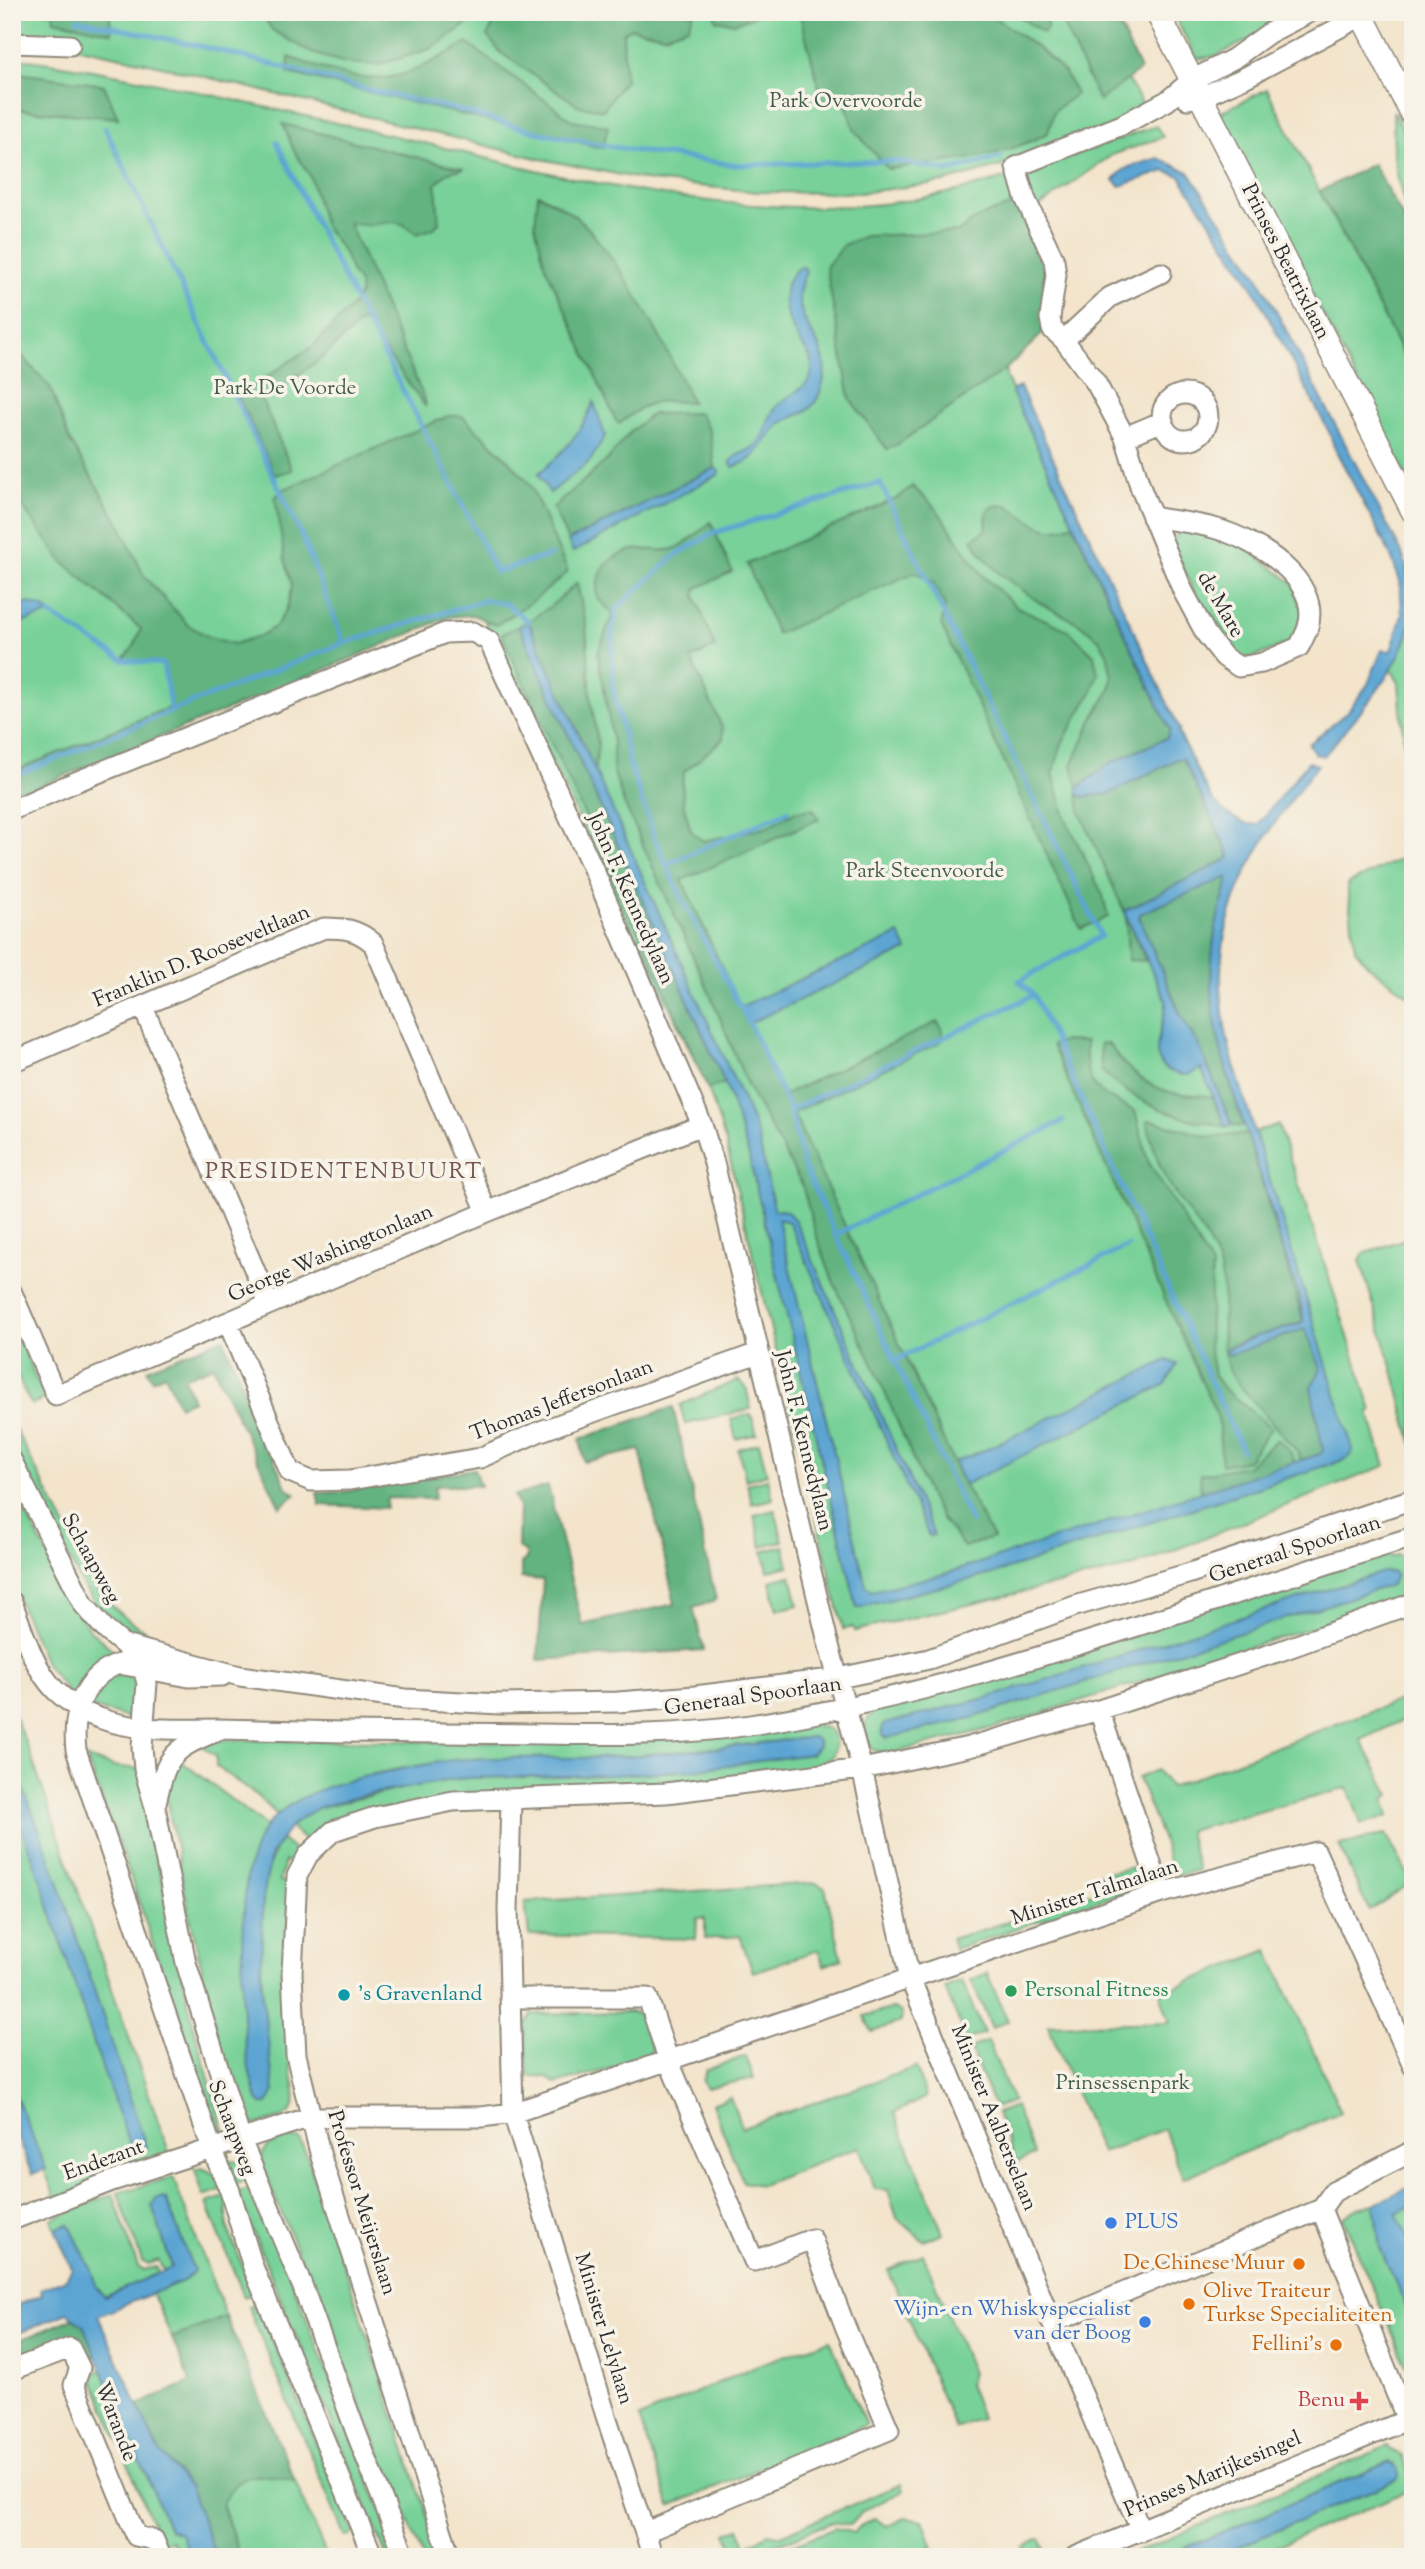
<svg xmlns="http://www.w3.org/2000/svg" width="1425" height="2569" font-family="'Sorts Mill Goudy',serif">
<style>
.green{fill:#78d198;stroke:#527e62;stroke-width:2}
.forest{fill:#62b380;stroke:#466f56;stroke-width:2}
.water{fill:#5ca5d3;stroke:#44687f;stroke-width:2}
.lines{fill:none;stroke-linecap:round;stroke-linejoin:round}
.stream{stroke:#5ca5d3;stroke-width:5}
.minor-casing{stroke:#8f887b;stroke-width:23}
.major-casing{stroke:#8f887b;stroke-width:26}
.minor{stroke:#fff;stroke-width:19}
.major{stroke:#fff;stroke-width:23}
.leisure-dot{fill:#2e9e5b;stroke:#f7f3e8;stroke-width:2.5}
.culture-dot{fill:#0f9aa8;stroke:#f7f3e8;stroke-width:2.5}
.shop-dot{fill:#3f7fe0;stroke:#f7f3e8;stroke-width:2.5}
.food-dot{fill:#e8710a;stroke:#f7f3e8;stroke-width:2.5}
.health-dot{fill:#e0444e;stroke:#f7f3e8;stroke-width:2.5}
.labels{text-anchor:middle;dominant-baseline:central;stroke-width:7;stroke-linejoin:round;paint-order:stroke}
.park-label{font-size:21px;fill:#425d4c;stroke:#f7f3e8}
.street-label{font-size:21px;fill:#2b2b2b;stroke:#f7f3e8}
.leisure-label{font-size:21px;fill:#27864d;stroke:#f7f3e8;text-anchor:start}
.culture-label{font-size:21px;fill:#0d838f;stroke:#f7f3e8;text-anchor:start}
.shop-label{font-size:21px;fill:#366cbe;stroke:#f7f3e8;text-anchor:start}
.food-label{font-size:21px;fill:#c56008;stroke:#f7f3e8;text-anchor:end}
.health-label{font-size:21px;fill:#be3a42;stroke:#f7f3e8;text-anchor:end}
.neighbourhood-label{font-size:23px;letter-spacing:2px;fill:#715453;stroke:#f7f3e8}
</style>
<rect width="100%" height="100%" fill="#f7f3e8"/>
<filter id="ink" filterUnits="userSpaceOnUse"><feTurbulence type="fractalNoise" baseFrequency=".0143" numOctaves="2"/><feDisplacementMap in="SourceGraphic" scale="14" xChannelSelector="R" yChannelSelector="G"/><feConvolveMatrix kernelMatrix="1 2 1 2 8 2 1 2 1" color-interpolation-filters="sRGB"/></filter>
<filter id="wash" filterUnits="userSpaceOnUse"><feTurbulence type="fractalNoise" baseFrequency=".00686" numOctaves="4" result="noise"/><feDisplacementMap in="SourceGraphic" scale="28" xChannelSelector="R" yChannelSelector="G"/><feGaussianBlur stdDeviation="1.57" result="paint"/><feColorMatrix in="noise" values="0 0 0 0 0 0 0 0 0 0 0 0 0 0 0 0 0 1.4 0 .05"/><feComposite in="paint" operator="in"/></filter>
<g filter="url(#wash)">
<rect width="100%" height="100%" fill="#f3e4cb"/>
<path class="green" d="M12 12H1085L1149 114 1015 162 944 182 859 193 758 192 651 181 536 158 153 64 53 42 12 38Z
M1172 12H1305L1216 56 1197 59Z
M12 58C96 68 178 87 260 106 318 119 375 131 433 145 571 180 712 214 856 206 961 201 1058 160 1156 126L1163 137 1112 155 1012 226 1006 377 1238 855 1215 963 1220 1041 1255 1133V1132L1278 1125 1301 1191 1372 1411 1369 1413 1385 1466 1132 1567 854 1631 853 1627 843 1629 726 1143 708 1088 477 605 12 795Z
M1267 89 1413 374V489L1219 113Z
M1393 111 1413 147V232L1399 184 1394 157Z
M1181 524 1242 544 1294 584 1303 614 1292 642 1251 658 1234 656 1216 639 1169 539 1178 536Z
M1413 594V818L1409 811 1399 683 1391 669C1406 644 1412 623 1413 594Z
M1413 853V999L1369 966 1355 949 1347 884Z
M1413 1236V1295L1406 1300 1407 1312 1413 1330V1446L1391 1363 1360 1260 1363 1254Z
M12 1321 38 1384 50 1396 31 1405 12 1365Z
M738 1380 746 1387 751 1409 685 1424 680 1405Z
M751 1414 757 1434 736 1439 731 1419Z
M12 1423 100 1593C119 1615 138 1628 165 1642L162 1651 120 1629 99 1608 83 1586 12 1446Z
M759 1443 767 1474 746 1480 738 1449Z
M768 1479 773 1499 752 1504 747 1484Z
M12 1487 78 1613 91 1631 115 1652 114 1657 79 1696 68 1692 46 1665 12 1585Z
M775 1510 783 1541 762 1547 754 1515Z
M784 1546 789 1566 768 1571 763 1551Z
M1389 1552 1391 1557 1397 1555 1409 1560 1413 1574 1411 1596 1001 1726 889 1754 873 1750C859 1730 863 1719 882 1705Z
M791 1576 798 1605 777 1610 770 1581Z
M115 1670 138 1676 139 1721 87 1706 91 1693Z
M1413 1695V1715L1361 1740 1390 1795 1384 1799 1389 1816 1361 1824 1348 1788 1188 1831 1198 1870 1180 1875 1171 1869 1162 1838 1138 1778 1157 1770 1170 1787Z
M12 1711 30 1753 172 2161 57 2202 12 2087Z
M816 1718 817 1726C835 1727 839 1743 832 1757L824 1760 825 1766 745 1778 362 1811C341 1818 322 1825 308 1843L290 1827 301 1818 320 1807 415 1786 463 1778 610 1775 692 1770 818 1742 813 1737C746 1745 679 1753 612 1757 498 1764 378 1748 277 1815L261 1799 216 1766V1756L199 1744 224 1740 552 1742Z
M86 1758 112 1766 139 1769 194 2028 224 2131 222 2135 218 2136 216 2134 126 1863Z
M178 1759 267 1827 259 1836 247 1885 263 2006C260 1958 255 1880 281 1839L301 1856 296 1864 285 1861 280 1881 289 1883C289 1943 290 2002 290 2061 290 2075 300 2096 293 2108 286 2120 266 2122 254 2125L244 2119 225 2067 190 1918 165 1791Z
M1386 1834 1412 1882 1369 1911 1339 1845Z
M1133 1867 1136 1880 1131 1890 955 1949 951 1939 1045 1911 1044 1906 1104 1890 1100 1875Z
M816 1883 825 1888 842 1959 824 1966 818 1950 753 1972 740 1936 705 1939V1918H697L696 1939 529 1935 525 1902Z
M1268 1950 1341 2112 1183 2178 1164 2129 1101 2153 1048 2025 1170 2022 1160 1993Z
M987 1973 1008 2021 992 2028 971 1980Z
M962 1981 984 2033 966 2040 945 1988Z
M894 2008 902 2013 901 2022 872 2032 864 2016Z
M632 2012 643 2016 652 2051 644 2059 556 2084 546 2077 528 2076 525 2025 532 2014Z
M988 2041 1013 2101 995 2108 970 2048Z
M746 2056 754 2078 706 2088 702 2081 706 2070Z
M916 2067 926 2097 894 2113 943 2233 924 2241 897 2218 888 2190 875 2189 859 2147 761 2185 743 2182 712 2104 730 2097 742 2128Z
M1015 2106 1034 2155 1016 2162 997 2113Z
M284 2138 299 2139 307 2155 441 2557H423L264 2171 262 2154 270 2144Z
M230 2160 240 2161 251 2178 233 2185 228 2162Z
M202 2168 215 2174 224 2189 204 2196 195 2170Z
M173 2177 226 2317 172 2338 152 2293 183 2281 194 2272 166 2199H156L152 2205 172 2267 164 2271 158 2260 149 2264 142 2262 118 2193Z
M255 2186 399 2557H387L237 2193Z
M113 2194 138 2267 143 2270 156 2267 159 2273 105 2297 96 2287 94 2275 69 2224 55 2229 51 2219Z
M227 2196V2226L252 2290 250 2295 244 2297 207 2203Z
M1374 2204 1380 2248 1413 2322V2382L1343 2218 1358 2208Z
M1413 2205V2248L1395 2213Z
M923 2254 972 2373 969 2385 981 2418 955 2428 888 2270Z
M254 2305 259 2307 354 2533 345 2537 248 2307Z
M830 2340 866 2425 670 2506 639 2418 760 2364Z
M102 2370 169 2529 181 2533 190 2557H180L172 2540 161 2544 91 2374Z
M1388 2446 1390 2450 1402 2455 1413 2481 1408 2491 1251 2557H1214L1397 2480 1394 2464 1389 2462 1164 2557H1125Z
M257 2475 275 2476 295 2481 327 2557H240L222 2503C230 2487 239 2479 257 2475Z
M901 2484 903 2491 863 2511 851 2525 832 2522 756 2553 751 2543 769 2534 778 2536Z
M905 2517 923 2520 933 2547 911 2557H762L835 2528 854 2533 862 2524 874 2518 887 2526Z
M739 2528 751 2557H737L726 2533Z
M1040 2539 1045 2551 1027 2557 1023 2547Z"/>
<path class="forest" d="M53 12H109L112 33 54 20Z
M261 12H478L473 20 430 49 378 65 345 63 312 53 272 30Z
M501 12H694L688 27 664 35 631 28 623 33 625 80 603 110 579 106 501 53 487 36Z
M714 12H764L735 23 716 20Z
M779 12H987L1042 51 1065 73 1076 94 1054 111 1048 133C997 160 944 162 888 169L855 131 844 99 823 102 800 15Z
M1012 12H1041L1048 27 1044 33Z
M1057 12H1113L1140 70 1099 101Z
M467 43 572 120 608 126 603 148 288 73 289 57C321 68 356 83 391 77 418 72 443 56 467 43Z
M12 72 104 85 118 118 12 109Z
M283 124 464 169 448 172 436 184 439 223 434 228 417 234C397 218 395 221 371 225 364 226 356 224 349 223L426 403 425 406 363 320 322 358 262 400 292 470 275 475 238 396 313 346 353 305 360 294V285L352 273 343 251 324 226 310 176 294 151Z
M1373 164 1413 236V374L1320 191Z
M538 194C554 202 570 211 583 223 591 230 597 240 604 248 640 295 666 348 692 402 654 400 648 400 619 424L616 421 545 266 535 225Z
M1021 203 1051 275 1042 334 1006 369 895 446 887 449 850 399 826 267 843 245 865 236 958 232C977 215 997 210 1021 203Z
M13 346 50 387 70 441 120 525 144 576 188 625 209 637 234 644 260 636 276 626 287 608 292 585 285 560 275 498 282 490 448 416H462C486 439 510 459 531 486L568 572 537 598 496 625 473 615 449 617 271 692 12 797V772L170 707 163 664 123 660 134 646 141 629 63 562 24 509 12 485Z
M699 413 710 432 715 468 568 541 553 508 607 460 631 431 652 414Z
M912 486 935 507 983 576 1017 607 1068 630 1094 655 1098 674 1091 694 1062 743 1053 774 1065 817 1103 896 1108 917 1081 929 941 625 945 606 933 582 915 572 777 634 747 564 898 498Z
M1007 505C1030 520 1045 538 1073 524L1170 730 1167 738 1110 763 1078 788 1072 765 1093 718 1110 690 1112 677 1107 653 1099 639 1078 623 1040 603 999 573 979 551 972 539 986 530 987 511 994 506Z
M711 522 732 572 697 588 695 595 715 647 691 659 722 727 723 739 684 772 682 784 684 806 691 831 703 841 765 828 796 811 813 809 819 819 682 880 740 1007 750 1023 784 1095 937 1022 942 1028V1041L793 1113 964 1485 993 1538 964 1547 942 1519 927 1492 875 1369 833 1281 816 1235 802 1185 748 1087 713 1001 623 801 613 770V744L598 652 613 613 597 598C595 574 607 556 632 550 646 547 663 554 676 548 688 543 701 530 711 522Z
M577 583 586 625 591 700 598 743 595 771 528 621 551 606Z
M519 626 725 1083 708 1089 663 985 501 634Z
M1177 759H1183L1186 763 1230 858 1124 911 1080 812 1078 794 1082 797 1109 794Z
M1227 877 1228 883C1196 974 1216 1040 1244 1127L1232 1125 1200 1048 1181 1016 1139 917 1141 913Z
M1126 917 1146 961 1128 960Z
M1064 1041 1086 1042C1083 1088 1099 1093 1135 1111L1148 1161 1212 1266 1209 1346 1214 1375 1222 1387 1271 1428 1248 1460 1222 1465 1218 1418 1052 1045Z
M1100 1044H1109C1125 1069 1149 1090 1180 1094 1191 1095 1202 1095 1213 1097L1226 1127C1213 1123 1200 1122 1188 1119 1155 1109 1124 1094 1101 1070Z
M1150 1120 1210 1137 1247 1134 1303 1320 1301 1323 1257 1336 1226 1348 1303 1329 1307 1330 1321 1369 1323 1451 1321 1454 1301 1460 1298 1453 1234 1379C1212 1344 1230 1307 1220 1269 1210 1235 1185 1212 1168 1182 1157 1163 1152 1143 1147 1121Z
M223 1338 286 1487 296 1494 280 1507 213 1366 184 1378 193 1400 179 1406 165 1374 152 1380 147 1369Z
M673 1407 716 1600 693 1607 704 1650 538 1660 543 1580 521 1578V1563L526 1559 527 1554 518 1547 519 1507 514 1496 548 1486 582 1625 675 1604 640 1450 584 1462 580 1439Z
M1276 1440 1280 1441 1291 1453 1295 1463 1201 1492 1200 1474 1247 1466Z
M474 1469 480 1486H435L434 1499 387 1498 386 1508 320 1505 317 1493 342 1492Z
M226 2317 295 2481C263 2473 238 2469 222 2504L240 2557H216L190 2488 157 2448 138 2405 190 2382 172 2338Z
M74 2318 83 2325 96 2356 85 2359 75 2337 12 2362V2343Z"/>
<path class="water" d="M1158 158 1189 172 1259 278 1402 553C1406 567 1412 581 1413 595 1416 659 1361 709 1324 756L1315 754 1309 744 1348 711 1368 684 1382 650 1391 651 1402 615 1400 581 1390 554 1334 447 1330 434 1252 286 1180 176 1165 171 1120 186 1114 180 1121 172 1129 167Z
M804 267 806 272C802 280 799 288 799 298 801 331 832 346 823 383 821 391 817 401 811 407 803 416 789 416 779 425 761 442 760 459 733 467L730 462C735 453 748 453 756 445 766 436 767 418 776 407 787 394 811 389 812 370 813 356 803 348 797 337 783 313 777 288 798 268Z
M1020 387 1180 730 1178 732C1189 753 1199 776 1211 797 1219 809 1244 828 1258 824L1308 762 1318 765C1243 860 1199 933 1232 1058L1353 1450 1351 1455 1346 1459 992 1574 857 1608 748 1153 725 1083 519 626 528 621 752 1120 759 1141 774 1209 786 1211 795 1220 934 1535 929 1536 789 1222 778 1219 866 1586 872 1591 941 1575 1320 1454 1323 1451 1311 1387 1321 1369 1305 1329 1229 1355 1225 1351 1226 1349 1257 1336 1301 1324 1303 1320C1301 1295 1289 1268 1281 1244 1271 1208 1260 1172 1248 1137 1217 1047 1194 978 1228 883V877L1141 913 1139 917 1181 1016 1200 1048 1232 1125 1226 1127 1201 1068C1192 1074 1186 1077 1175 1073 1140 1062 1167 1024 1166 1001L1124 911 1230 858V856L1183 759H1177L1109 794 1082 797 1078 794V788L1110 763 1167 738 1170 730 1012 393 1013 390Z
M594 402 605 436 590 461 550 493 538 474C565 451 579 436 594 402Z
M715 468 719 471 718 475 573 552 568 541Z
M28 603 44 608 50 614 20 623 12 634V604Z
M899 934 907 950 750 1023 740 1007Z
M1167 1360 1177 1364 1166 1384 964 1485 954 1462 987 1449Z
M1383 1572H1393L1396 1576 1391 1585 972 1718 887 1738 883 1735 882 1728 885 1724 997 1695Z
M813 1737 818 1741V1746L811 1754 692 1770 610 1775 463 1778 365 1795 320 1807 301 1818 290 1827 271 1854 263 1898 261 1981 274 2091 267 2104H261L258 2100C241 2057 241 1994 243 1948 244 1905 242 1844 278 1814 306 1790 346 1780 381 1773 405 1769 429 1763 454 1760 506 1755 560 1760 612 1757 680 1753 746 1745 813 1737Z
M12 1759 54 1869 147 2149 133 2153 100 2062 40 1878 12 1804Z
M12 2087 46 2169 32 2174 12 2125Z
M1413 2185V2205L1396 2213 1413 2248V2322L1380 2248 1374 2204Z
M163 2198 166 2199 194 2272 183 2281 98 2316 157 2448 190 2488 216 2557H190L181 2533 169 2529 83 2325 67 2313 12 2336V2307L42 2295 41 2289 66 2279 72 2269 55 2229 69 2224 94 2275 96 2287 105 2297 172 2267 152 2205 156 2199Z
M1389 2462 1398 2468 1400 2476 1397 2480 1214 2557H1164Z"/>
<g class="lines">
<path class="stream" d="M77 19 213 49 377 92 459 110 536 132 631 150 736 165 896 161 948 171 1001 157
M105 128 301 534 344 643
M277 142C345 289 426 427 496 572L551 555
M50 614 123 660 163 664 171 711
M12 777 171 711 344 643 486 600 506 604 528 621
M667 864 788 811
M790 1110 1034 995 1242 1450
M835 1235 1063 1121
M896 1360 1128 1246
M971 1522 804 1167 790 1110 750 1025 680 895 655 839 630 765 613 688 612 631 617 608 676 555 713 533 880 483 1101 936 1019 981 1034 995"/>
</g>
</g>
<g filter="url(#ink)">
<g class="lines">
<defs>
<path id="minor" d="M12 43 70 45
M1187 99 1201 97 1244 78 1369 12
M1064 340 1110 297 1161 273
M1162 417a23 23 0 1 1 46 0a23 23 0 1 1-46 0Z
M1125 437 1163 421
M1152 517C1174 521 1196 523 1217 529 1255 540 1322 579 1308 627 1306 634 1302 641 1299 647L1262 663 1239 667 1224 657 1206 634 1183 591 1141 489 1125 437 1096 383 1064 340 1052 329 1050 318 1056 275 1054 260 1025 198 1016 167 1122 125 1167 101 1192 80 1233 59 1269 33 1310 12
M12 810 68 785 445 633 473 632 489 641 595 873 702 1125 714 1163 827 1638 862 1769 910 1978 1052 2323 1141 2531
M143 1007 269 1304
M12 1062 324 928C344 928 357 929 373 943L487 1212
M12 1293 56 1395 487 1212 702 1125
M228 1322 290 1472 311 1481 350 1480 480 1458 538 1432 758 1353
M12 1461 84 1605 106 1630 124 1645 143 1668 147 1683 142 1747 144 1769 155 1807 186 1963 241 2140 302 2285 356 2432 405 2557
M12 1602C23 1631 33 1667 55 1690 67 1701 83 1713 99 1718 136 1732 179 1729 218 1729 260 1730 303 1731 345 1732 410 1733 475 1733 540 1734 610 1735 680 1736 750 1725 977 1690 1193 1604 1413 1537
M124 1645 240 1676 405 1699 500 1704 618 1702 695 1696 839 1678 929 1659 1075 1606 1187 1574 1413 1499
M222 1676 189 1677 119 1664C82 1677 72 1715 76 1750L212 2149 230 2191 253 2267 373 2557
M1099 1710 1161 1893
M511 1800 508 1909 513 2113 606 2416 653 2557
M156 1803C166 1758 170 1750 215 1732
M511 1998H648L669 2062 754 2261 812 2239 845 2326 889 2430 646 2532
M1321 2209 1407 2420
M12 2220 112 2181 311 2117H481L513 2113 1161 1893 1316 1852 1413 2066
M1052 2323 1321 2209 1333 2192 1413 2151
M12 2370 70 2348 80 2368 74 2385 136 2536 154 2540 161 2557
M450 2557 321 2157 296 2055 292 1973 297 1876 308 1855 333 1831 375 1817 453 1801 666 1793 862 1769 969 1747 1099 1710 1280 1651 1413 1603
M1075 2557 1407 2420"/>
<path id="major" d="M1157 12 1413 511
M1360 12 1413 116"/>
</defs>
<use href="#minor" class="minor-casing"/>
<use href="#major" class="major-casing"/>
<use href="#minor" class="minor"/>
<use href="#major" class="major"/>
</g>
</g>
<circle class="leisure-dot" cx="1011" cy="1991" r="7"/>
<circle class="culture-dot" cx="344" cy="1995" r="7"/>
<g class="shop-dot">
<circle cx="1111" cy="2223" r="7"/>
<circle cx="1145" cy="2322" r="7"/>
</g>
<g class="food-dot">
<circle cx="1299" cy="2264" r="7"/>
<circle cx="1189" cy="2304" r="7"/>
<circle cx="1336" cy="2345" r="7"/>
</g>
<path class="health-dot" d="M1355.5 2390.5h7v7h7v7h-7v7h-7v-7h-7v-7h7z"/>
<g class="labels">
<g class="park-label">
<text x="846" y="102">Park Overvoorde</text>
<text x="285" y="389">Park De Voorde</text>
<text x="925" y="872">Park Steenvoorde</text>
<text x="1123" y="2084">Prinsessenpark</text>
</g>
<g class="street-label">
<text transform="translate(1285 262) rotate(63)">Prinses Beatrixlaan</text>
<text transform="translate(1220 605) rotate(60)">de Mare</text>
<text transform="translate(630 899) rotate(66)">John F. Kennedylaan</text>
<text transform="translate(202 957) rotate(-23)">Franklin D. Rooseveltlaan</text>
<text transform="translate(331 1254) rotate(-23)">George Washingtonlaan</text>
<text transform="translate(562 1401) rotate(-21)">Thomas Jeffersonlaan</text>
<text transform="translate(803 1441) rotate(76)">John F. Kennedylaan</text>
<text transform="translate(1295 1550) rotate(-18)">Generaal Spoorlaan</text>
<text transform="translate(90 1559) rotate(61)">Schaapweg</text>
<text transform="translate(753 1697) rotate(-8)">Generaal Spoorlaan</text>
<text transform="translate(1095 1893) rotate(-18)">Minister Talmalaan</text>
<text transform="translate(993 2118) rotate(68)">Minister Aalberselaan</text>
<text transform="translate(231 2128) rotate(69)">Schaapweg</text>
<text transform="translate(104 2161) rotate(-20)">Endezant</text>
<text transform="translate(361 2203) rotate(73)">Professor Meijerslaan</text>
<text transform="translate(603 2329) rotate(73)">Minister Lelylaan</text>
<text transform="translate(115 2422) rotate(69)">Warande</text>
<text transform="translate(1213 2475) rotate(-23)">Prinses Marijkesingel</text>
</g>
<g class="leisure-label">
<text x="1025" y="1991">Personal Fitness</text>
</g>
<g class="culture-label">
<text x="358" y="1995">'s Gravenland</text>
</g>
<g class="shop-label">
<text x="1125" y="2223">PLUS</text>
<text x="1131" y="2310" text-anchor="end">Wijn- en Whiskyspecialist<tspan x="1131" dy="24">van der Boog</tspan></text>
</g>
<g class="food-label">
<text x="1285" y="2264">De Chinese Muur</text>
<text x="1203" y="2292" text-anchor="start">Olive Traiteur<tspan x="1203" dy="24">Turkse Specialiteiten</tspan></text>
<text x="1322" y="2345">Fellini's</text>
</g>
<g class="health-label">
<text x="1345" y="2401">Benu</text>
</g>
<g class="neighbourhood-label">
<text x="344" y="1172">PRESIDENTENBUURT</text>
</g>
</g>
<rect width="1425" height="2569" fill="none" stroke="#f7f3e8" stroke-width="42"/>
</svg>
